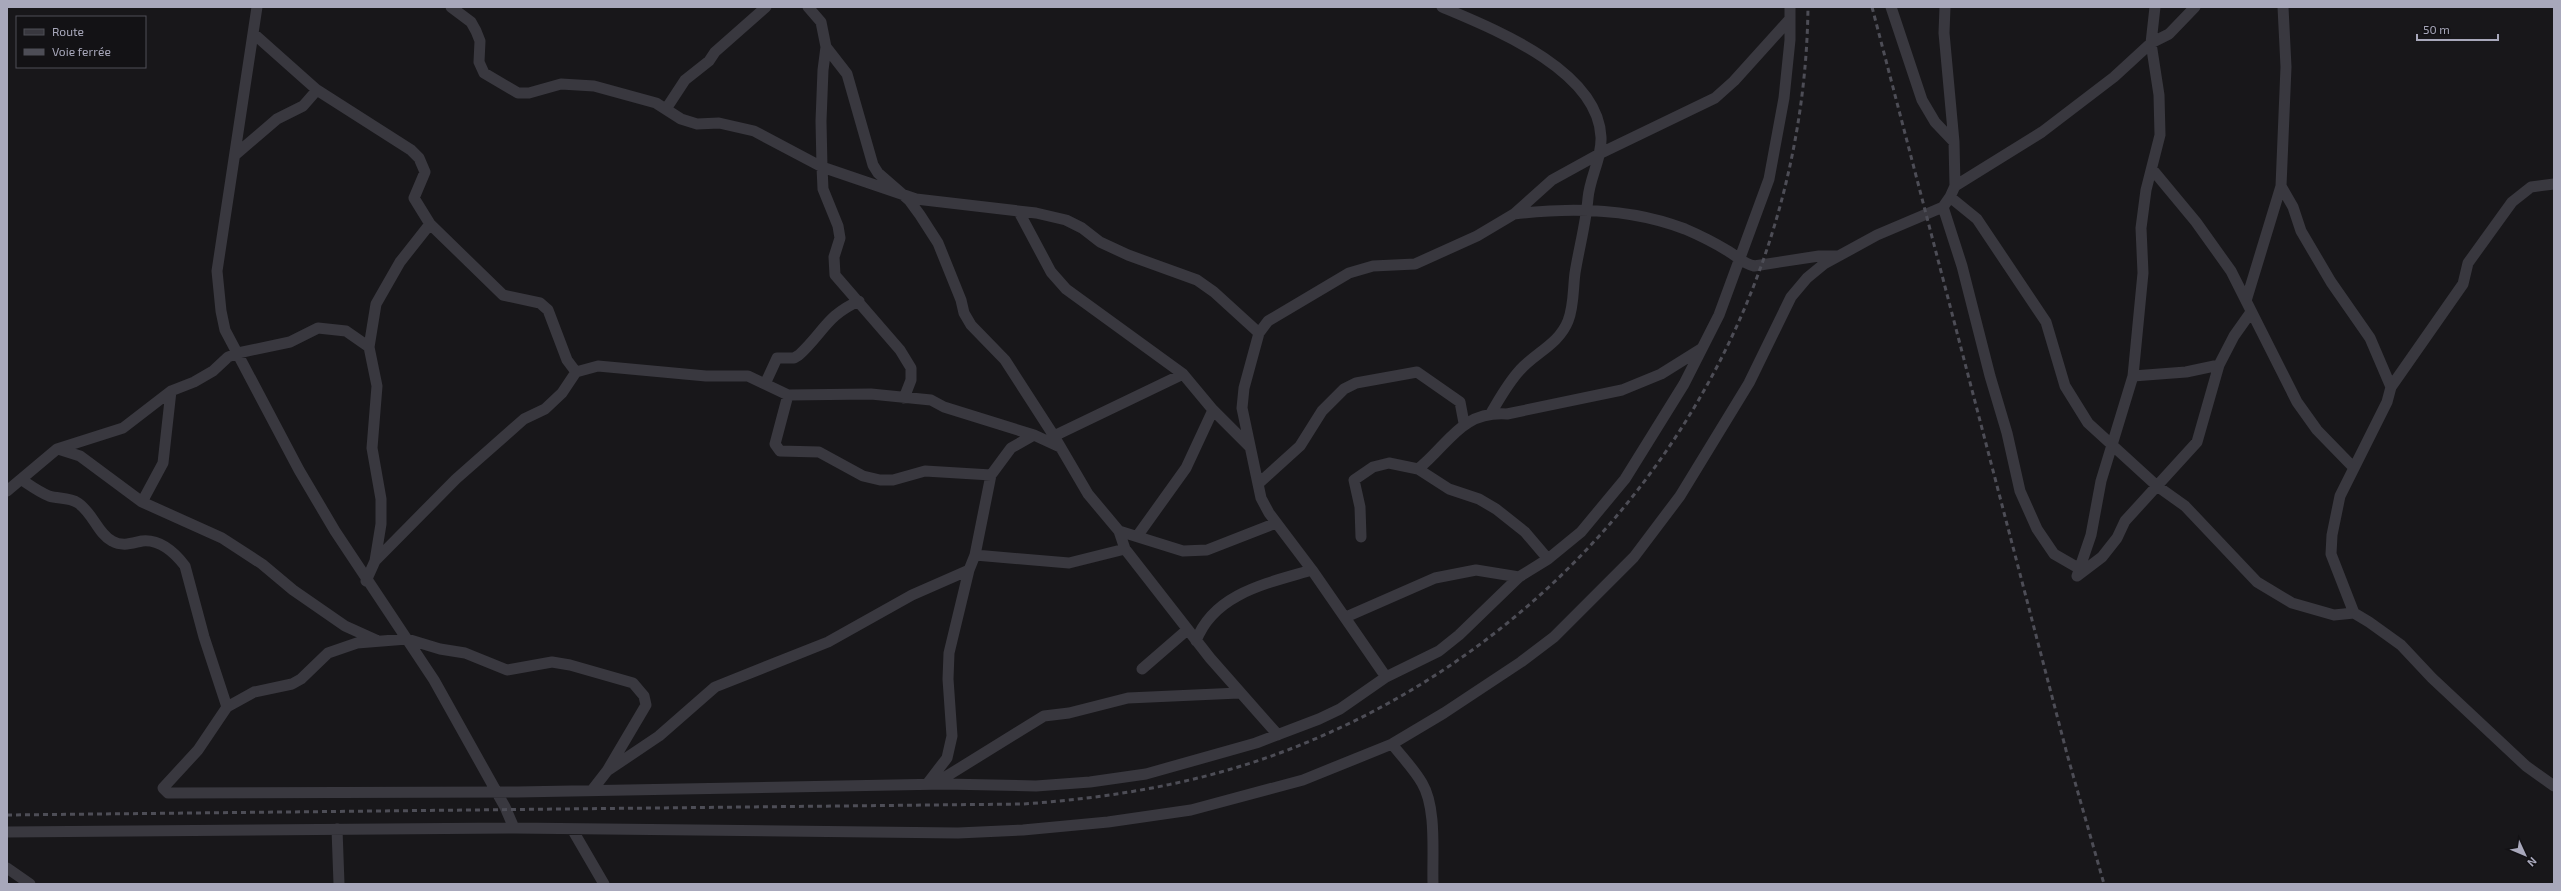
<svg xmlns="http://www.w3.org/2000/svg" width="2561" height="891" font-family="'Exo 2',sans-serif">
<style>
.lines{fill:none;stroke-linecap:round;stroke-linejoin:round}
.minor{stroke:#39383f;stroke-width:11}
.rail{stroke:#4d4d56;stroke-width:3;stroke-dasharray:5 4;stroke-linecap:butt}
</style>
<rect width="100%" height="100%" fill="#18171a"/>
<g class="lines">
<path class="minor" d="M257 7 217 271 221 311 225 330 299 470 335 531 434 680 505 807 514 828
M451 7 471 22 476 31 480 41 479 62 484 73 518 93H529L561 84 594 86 656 103 681 119 697 124 719 123 754 131 822 167 916 199 1036 213 1066 220 1082 228 1100 242 1128 255 1197 280 1214 292 1259 333
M808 7 821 22 826 47 847 74 873 165 878 173 909 200 920 215 938 243 961 300 964 313 971 325 1005 360 1054 436 1088 494 1119 531 1125 549 1210 658 1278 735
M1442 7C1494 29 1598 70 1601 137 1602 158 1590 177 1588 198 1586 223 1579 248 1575 273 1573 288 1574 306 1568 321 1559 344 1535 353 1520 370 1508 383 1500 398 1491 413
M1891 7 1922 100 1935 122 1954 142
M253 33 317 90 411 150 419 158 425 172 414 198 430 224 503 295 540 303 548 310 567 360 576 372
M826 47 823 70 821 121 822 167 823 189 838 226 840 238 834 257 835 275 900 350 911 368V380L904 398
M666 109 685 80 709 61 715 52 766 7
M235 155 277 119 303 106 317 90
M2152 169 2196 222 2231 271 2297 402 2317 430 2353 467
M1955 186 2042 132 2114 77 2151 43 2169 34 2195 7
M2281 186 2293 207 2301 231 2331 282 2370 338 2391 387 2387 402 2340 496 2332 535 2331 554 2354 613
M1950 197 1977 219 2046 322 2065 386 2088 423 2157 486 2185 506 2257 582 2292 603 2334 615 2354 613 2369 622 2401 645 2432 678 2526 766 2554 786
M1943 207 1962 266 1990 376 2007 433 2020 491 2037 529 2054 554 2080 569
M1019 212 1051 272 1066 289 1183 374 1213 410 1249 446
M1514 214C1571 207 1631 208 1685 229 1699 235 1715 243 1728 251 1738 257 1744 264 1754 266L1819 256H1838
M2246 301 2281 186 2286 67 2283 7
M2133 376 2186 372 2219 365
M765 384 777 358H794L799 355C823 333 827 315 859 301
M2391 387 2463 284 2468 263 2512 202 2531 187 2554 184
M788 395 775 444 780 451 819 452 863 476 880 480H893L925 471 991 475
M1054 436 1183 374
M58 449 80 456 142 502 222 538 262 564 293 590 345 626 376 640
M1418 469C1450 443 1461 411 1507 414L1622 390 1661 374 1701 349
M22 480C31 486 39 492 49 496 58 499 69 497 78 503 93 513 98 534 112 541 123 547 132 543 142 541 160 539 175 553 185 566L204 637 227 707
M1258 484 1300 446 1322 411 1344 389 1356 383 1417 372 1460 402 1464 423
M7 491 57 449 123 428 171 391 194 382 213 371 228 357 238 353 290 342 318 328 346 331 369 347
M142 502 163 463 171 391
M1119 531 1183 551 1207 550 1276 523
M1138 535 1186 468 1213 410
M1361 537 1360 507 1354 480 1373 467 1389 463 1418 469 1449 489 1479 499 1496 509 1525 532 1548 559
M975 555 1069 563 1125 549
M375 561 456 479 524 419 545 409 562 393 576 372 598 366 706 376H748L788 395 871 394 931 400 944 407 1034 435 1060 447
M2077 576 2091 535 2101 481 2133 376 2143 273 2141 228 2146 190 2160 135 2159 95 2151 43 2155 7
M2077 576 2102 557 2117 538 2125 521 2197 442 2219 365 2234 336 2251 312
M366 581 375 561 381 524V499L372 448 377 386 369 347 376 304 400 262 430 224
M1346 617 1435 578 1476 570 1519 577
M1196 641C1214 593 1268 583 1312 570
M1142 669 1187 630
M1386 677 1312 570 1269 513 1261 498 1242 408 1244 388 1259 333 1268 321 1349 273 1373 266 1415 264 1477 236 1514 214 1552 180 1601 153 1715 98 1734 81 1790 19
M1392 744C1402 757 1414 769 1422 783 1437 808 1432 855 1433 884
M607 771 646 705 644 696 633 683 570 665 552 662 507 670 465 653 440 649 407 639 357 643 328 653 301 679 292 684 254 692 227 707 198 750 163 788 168 793 517 792 945 784 1036 786 1090 782 1146 774 1256 743 1319 719 1340 709 1386 677 1439 651 1459 635 1519 577 1548 559 1581 532 1625 479 1684 384 1719 315 1769 179 1784 98 1790 40V7
M927 784 947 758 952 736 948 679 949 653 969 570 975 555 991 475 1011 448 1034 435
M934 784 1044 716 1069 713 1128 698 1239 693
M593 789 607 771 659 736 715 687 828 642 912 595 969 570
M337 829 339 884
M572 829 604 884
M7 832 514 828 958 833 1023 830 1108 822 1191 810 1303 780 1392 744 1444 713 1521 662 1554 637 1634 557 1680 496 1749 383 1791 297 1807 278 1824 264 1877 235 1943 207 1950 197 1955 186 1954 142 1944 33 1945 7
M7 868 30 884"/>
<path class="rail" d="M1872 7 2067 754 2104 884
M7 815 1023 804C1110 798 1195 784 1277 754 1590 639 1804 340 1808 7"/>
</g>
<rect width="2561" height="891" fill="none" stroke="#a8a8bb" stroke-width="16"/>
<rect x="16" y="16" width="130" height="52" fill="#131215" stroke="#4f4e57"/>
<rect x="24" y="29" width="20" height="6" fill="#39383f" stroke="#4f4e57"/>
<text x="52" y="36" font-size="12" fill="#a8a8bb">Route</text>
<rect x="24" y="49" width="20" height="6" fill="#4d4d56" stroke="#4f4e57"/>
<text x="52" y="56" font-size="12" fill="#a8a8bb">Voie ferrée</text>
<g transform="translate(2525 855) rotate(134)" stroke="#131215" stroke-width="3" paint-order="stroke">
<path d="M0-3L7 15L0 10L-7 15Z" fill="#a8a8bb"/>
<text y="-6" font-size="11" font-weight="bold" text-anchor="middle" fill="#a8a8bb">N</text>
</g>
<path d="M2417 34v6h81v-6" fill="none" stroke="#a8a8bb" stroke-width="2"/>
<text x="2423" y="34" font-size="12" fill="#a8a8bb" stroke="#131215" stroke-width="3" paint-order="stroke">50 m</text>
</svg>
